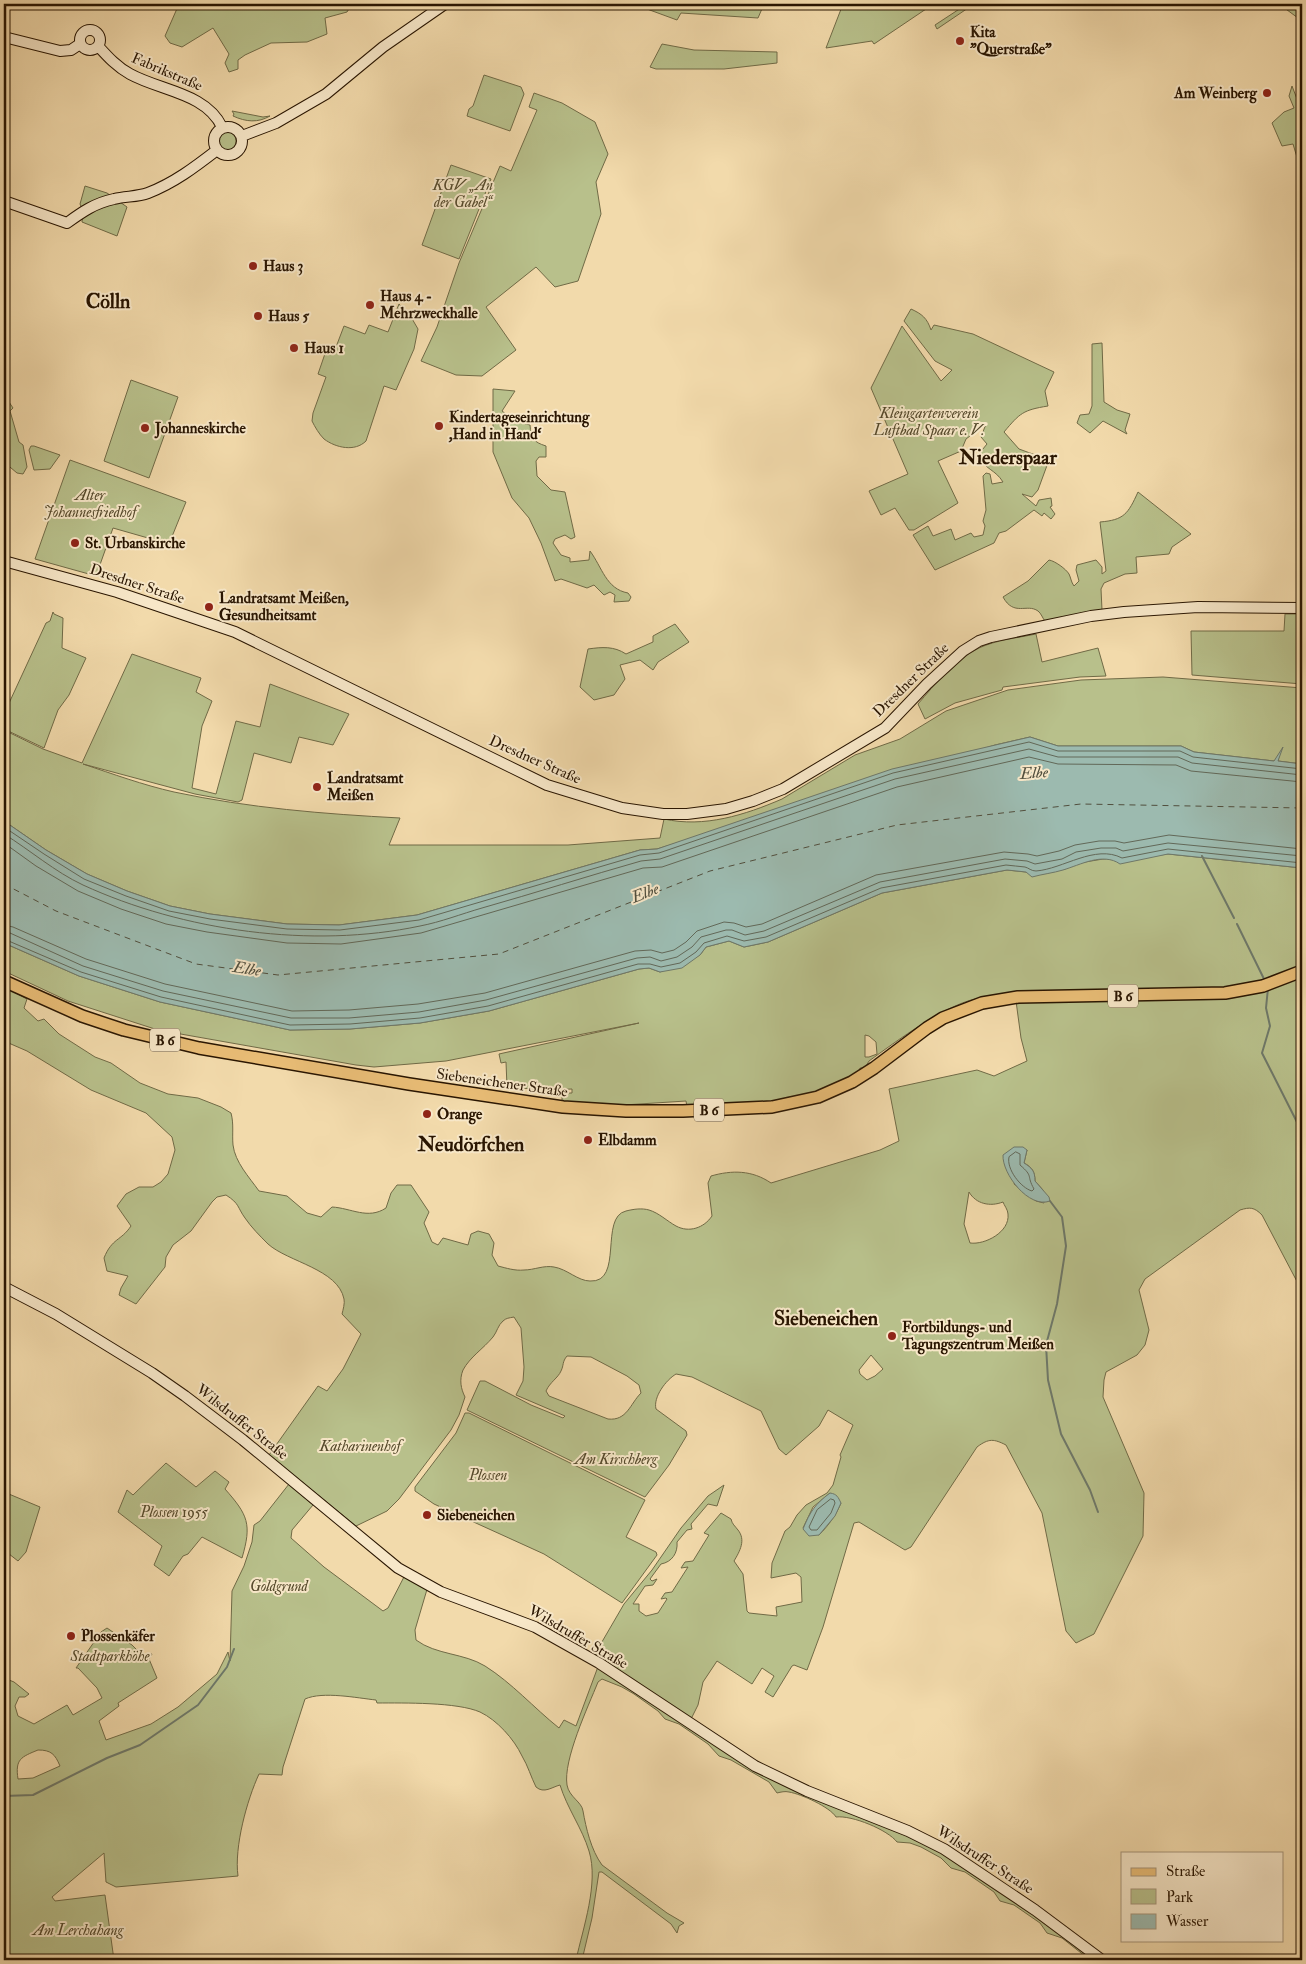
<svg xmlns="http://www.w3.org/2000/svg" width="1306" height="1964" font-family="'IM FELL Double Pica',serif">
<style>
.green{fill:#b8c08b;stroke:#706a46;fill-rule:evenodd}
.water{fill:#9cbaaf;stroke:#6e7869}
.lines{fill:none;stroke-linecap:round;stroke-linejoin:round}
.shore{stroke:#626858;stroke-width:1}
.stream{stroke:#6e7869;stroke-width:2}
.ferry{stroke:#514f3e;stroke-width:1;stroke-dasharray:6 5;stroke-linecap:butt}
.secondary-casing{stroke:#291501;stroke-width:12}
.primary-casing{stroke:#291501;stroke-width:14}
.secondary{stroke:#f7e7c8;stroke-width:10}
.primary{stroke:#e9bd76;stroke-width:11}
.poi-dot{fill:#8f2418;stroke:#f7e7c8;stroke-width:2}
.labels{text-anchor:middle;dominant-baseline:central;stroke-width:4;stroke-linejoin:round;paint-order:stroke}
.shield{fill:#f7e7c8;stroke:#67543d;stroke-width:1}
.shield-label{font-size:14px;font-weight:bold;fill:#291501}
.poi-label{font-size:15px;font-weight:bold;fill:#291501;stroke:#f7e7c8;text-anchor:start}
.street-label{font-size:15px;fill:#291501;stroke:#f7e7c8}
.park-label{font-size:15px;font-style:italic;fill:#54482a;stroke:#f7e7c8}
.water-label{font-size:16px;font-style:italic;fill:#514f3e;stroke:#f7e7c8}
.district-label{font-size:20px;font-weight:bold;fill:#291501;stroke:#f7e7c8}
</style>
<rect width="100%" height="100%" fill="#f2daab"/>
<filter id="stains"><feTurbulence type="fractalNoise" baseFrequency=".004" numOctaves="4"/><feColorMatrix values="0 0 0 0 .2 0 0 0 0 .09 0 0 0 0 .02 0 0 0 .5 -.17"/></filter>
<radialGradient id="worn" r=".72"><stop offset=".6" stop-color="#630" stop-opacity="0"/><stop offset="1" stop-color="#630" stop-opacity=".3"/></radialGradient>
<path class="green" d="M179 4H247L303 8 322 4H352L347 12 325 18 327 34 307 42 271 43 245 55 238 60V69L229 72 225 63 229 54 213 28 182 47 170 43 165 36Z
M651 4H764L758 18 681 13 677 20 647 9Z
M843 4H926L929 7 874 44 872 41 826 48Z
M967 4H974L937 29 935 25Z
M1279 4H1302V5L1298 18Z
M662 44 694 50 777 52V63L724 69H656L650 67Z
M484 75 521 87 524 94 510 131 467 116 469 109 473 106Z
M1292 86 1302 112V174L1293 144 1282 146 1272 123 1284 112 1294 108 1289 96Z
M534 93 562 103 595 122 608 154 596 182 601 214 578 281 555 287 536 267 486 307 516 350 482 376 456 375 421 361 437 327 459 263 500 166 511 171 537 110 529 107Z
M232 111 263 117 270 116C258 123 246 122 233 116L234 114Z
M218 141a9 9 0 1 1 18 0a9 9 0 1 1-18 0Z
M451 165 491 179 459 259 422 245Z
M85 186 107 193 127 207 117 236 82 222 83 211 80 204Z
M399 304 411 317 418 329 414 349 396 390 384 386 366 441C355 452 336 448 324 439 319 434 315 427 312 421L313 413 326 377 318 374 328 345 336 347 344 326 365 334 369 325 388 332Z
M911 309C922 314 927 318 931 330L934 325 973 334 1054 372 1045 391 1048 406C1023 410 1020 413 1004 432L1019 449 1049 460 1038 490 1032 497 1022 494 1036 506 1039 500 1051 498 1052 506 1050 507 1055 514 1051 519 1044 513 1042 516 1034 510 1006 531 999 533 994 543 935 570 913 535 928 526 933 536 951 529 955 540 971 533 974 537 983 535 985 526 983 521 986 510 983 476 986 473 990 474 992 484 1003 482C995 469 985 470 978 455L987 444 981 437 986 424 966 439 961 451 938 461 958 503 914 530H909L895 508 881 515 869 491 908 474 871 388 902 326 941 381 952 370 935 361 904 321Z
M1102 343 1104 402 1117 410 1130 414 1125 430 1127 434 1103 421 1090 433 1077 423 1080 415 1089 414 1092 406V344Z
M131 380 178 397 149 478 104 461Z
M493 389 515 391 502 411 515 421 530 425C531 438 533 442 546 446V457H539L536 461 537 476 551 490 565 492 575 537 571 539 565 535 555 539 553 543 561 555 570 558V562L589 560 590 551C602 567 606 589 628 593L631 597 629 601 614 602 615 595 610 592 604 595 594 585 587 588 561 579 555 581 541 543 529 518 512 498 493 452Z
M9 402 13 408 10 411 19 442 23 445 27 467 23 474 17 473 4 462V410Z
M31 446H34L60 455 50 469 34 470 29 450Z
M70 460 186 502 169 544 113 528 96 576 35 559Z
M1138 492 1191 534 1172 547 1169 554 1136 557 1137 573 1125 574 1104 583 1101 589 1102 610 1045 621C1043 619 1041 613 1038 611 1027 603 1014 617 1003 597L1028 581 1049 560C1055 561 1066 569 1069 574 1071 578 1071 582 1074 586L1079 581 1076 570 1077 565 1096 560 1102 567V574L1106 571 1100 522C1124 520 1128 514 1138 492Z
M53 612 54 614 63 618 62 648 86 658 69 695 58 710 44 748 4 729V714L46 623 50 621Z
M1285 614H1302V684L1192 675 1191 631H1284Z
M675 624 689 642 658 662 653 670 640 660 620 665 625 679 614 695 594 700 580 687 588 649C602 647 614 646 626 654L653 642V636Z
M1036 634 1042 662 1098 648 1106 676 1080 677 1003 687 1002 690 955 703 925 719 918 704C935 684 955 660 979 648 996 640 1017 638 1036 634Z
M132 654 201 678 196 692 212 701 202 726 192 788 216 794 236 721 260 727 270 684 349 714 333 745 299 737 291 763 254 753 242 800 238 802 195 794 83 764C113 774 143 785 174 792 249 808 324 814 400 818L389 845H568L660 838 664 819C704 828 745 815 782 799L855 755 900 739 946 711 1008 690 1081 680 1163 677 1302 688V764L1278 761 1279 756 1274 761 1194 752 1181 746H1058L1030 737 995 745 657 849 640 850 417 915 339 925 287 924 210 914 170 906 127 891 87 874 46 850 4 821V730L43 749 82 763Z
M1168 854 1302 868V1291L1262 1215C1254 1207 1250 1207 1240 1210L1145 1279 1139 1290 1149 1330 1145 1345 1137 1355 1106 1372 1104 1380 1103 1397 1144 1493 1143 1536 1094 1634 1076 1643 1066 1631 1042 1513 1006 1445C994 1439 989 1438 977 1447L911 1547 905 1550 859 1522 854 1523 823 1627 807 1670 794 1665 792 1666 773 1697 765 1692 774 1676 762 1668 752 1684 717 1661 703 1682 698 1705 689 1723 737 1755 925 1839 1102 1960H1090L1062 1938 1047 1933 1040 1923 1014 1905 1000 1901 994 1892 965 1872 951 1868 941 1858 921 1847 910 1843 897 1842C888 1830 852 1815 836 1817 830 1807 801 1794 789 1792 785 1791 781 1792 777 1793L769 1782 731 1760 719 1756 708 1744 679 1724 665 1719 658 1711 634 1694 622 1687 602 1679 598 1682C588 1707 563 1760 567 1785 569 1797 582 1802 583 1811 586 1828 591 1850 602 1865L667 1913 684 1923 679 1926 677 1933 671 1924 602 1872H599L592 1918 582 1960H576C583 1928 599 1883 589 1851 582 1828 567 1808 560 1785 552 1787 544 1794 536 1787 531 1777 528 1766 522 1756 514 1739 497 1720 480 1712 457 1702 404 1703 377 1703L376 1700C357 1698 323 1691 305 1699L283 1767 282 1775 259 1774C247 1800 234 1847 238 1876L116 1887 106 1882 104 1853 52 1897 55 1901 105 1895 114 1960H4V1678L14 1682 29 1694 25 1697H19L15 1706 18 1716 34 1724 67 1705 73 1715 102 1698 97 1688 78 1668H76L101 1632 107 1628 132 1645 142 1655 152 1654 149 1659 157 1678 118 1703 119 1706 99 1721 106 1740 151 1724 178 1707 217 1674 228 1652 230 1661 232 1591 244 1566 252 1542 254 1525 260 1521 289 1484 313 1505 292 1530 291 1538 324 1567 383 1611 388 1608 406 1573 428 1586 415 1630 416 1640C436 1655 464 1653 485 1666 512 1683 534 1708 559 1728L564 1720 576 1726 599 1664 592 1659 624 1604 652 1570 681 1528 708 1496 724 1485 717 1506 708 1504 691 1524 692 1529 687 1530 677 1542C678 1553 672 1562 661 1564L650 1579 652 1581 657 1579 653 1585 645 1586 633 1604H639V1611L646 1616 658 1613 667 1599 666 1598 661 1599 665 1593 672 1592 688 1567 681 1568 685 1562 693 1561 709 1535 704 1533 721 1513 731 1519C732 1524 735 1526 738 1530 746 1540 740 1551 734 1561L743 1574 747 1611 749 1613 777 1616 776 1607 802 1602 801 1577 796 1573 771 1578 772 1563 785 1531 790 1527 797 1515 806 1505 827 1493 833 1485 841 1457 840 1455 853 1425 828 1410 819 1426 786 1455 779 1449 761 1411 692 1377 676 1374C666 1380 653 1397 656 1409L686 1431 687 1435 669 1465 645 1497 467 1410 480 1381H485L531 1405 563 1418 565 1416 516 1395 523 1381 524 1367 521 1328 514 1317C509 1318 506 1318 503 1321 498 1325 497 1332 493 1337 483 1349 470 1357 463 1370 459 1380 461 1389 465 1397L459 1415 451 1430 399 1499 387 1511 356 1526 269 1455 318 1386 327 1391 343 1369 361 1334 342 1314C343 1310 345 1303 344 1299 338 1269 288 1262 268 1244 260 1236 251 1227 245 1218 237 1207 240 1204 226 1195L217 1197 212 1202 191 1231 173 1245 166 1257 165 1267 136 1304 119 1295 121 1288 128 1276 107 1271 104 1258C112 1238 121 1241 131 1226L117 1206 126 1194 139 1187H153L161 1182 168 1174 175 1150 172 1137 146 1113 91 1090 27 1051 4 1041V987L27 999 24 1008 38 1021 44 1019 59 1034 95 1057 111 1063 140 1083 168 1094 198 1098 221 1107 231 1113C234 1124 232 1134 233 1145 235 1162 249 1177 259 1191L287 1196 307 1213 321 1217 332 1207C351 1208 368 1220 386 1208L391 1193 397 1185H411L429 1212 424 1223 432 1242 438 1245 443 1238 468 1245 471 1234 478 1231 489 1234 494 1243 492 1255 498 1266C506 1268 515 1271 524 1270 534 1270 544 1265 554 1267 567 1269 578 1281 590 1281 624 1283 599 1217 626 1211 634 1209 642 1208 649 1210 659 1213 667 1221 676 1226 689 1233 704 1228 712 1216L708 1183 711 1176C732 1170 752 1170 771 1183L880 1150 899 1141 889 1089 977 1070 994 1076 1027 1061 1021 1038 1016 1001C1005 1000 993 997 982 998 951 1000 894 1043 869 1061L865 1068H860L858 1073 822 1091 772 1102 687 1107 686 1101 608 1106 562 1103V1093H572V1089L547 1090 507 1087 506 1062 501 1063 499 1054 639 1023 446 1061 374 1067 356 1065 158 1030 68 1001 4 971V943L79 976 160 1002 290 1030 350 1029 420 1023 489 1011 639 969 649 968 660 972 700 955 706 947 729 941 744 947 768 942 882 893 1007 870 1026 872 1065 869 1079 863 1103 859 1145 857ZM865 1035 869 1036 876 1042 877 1054 869 1057H865ZM1027 1150 1024 1163C1032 1167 1035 1172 1035 1181L1043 1190 1044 1203 1036 1201 1014 1184ZM969 1192C976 1204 990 1207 1003 1202 1004 1205 1008 1210 1008 1214 1010 1232 985 1245 970 1243L964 1224ZM871 1355 883 1369 875 1376 867 1380 860 1374 859 1370ZM567 1356 591 1357 627 1376 639 1385 641 1393C630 1404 627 1421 608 1419L549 1396 546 1391C550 1382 558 1378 561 1371 564 1365 562 1362 567 1356ZM830 1493 841 1503C836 1515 829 1525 819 1535L803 1528 813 1507ZM38 1750C51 1750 55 1754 60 1766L33 1778 18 1779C15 1759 21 1757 38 1750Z
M465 1413H469L645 1500 626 1537 656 1552 657 1555 622 1603 544 1554 434 1504 415 1491V1487L456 1433Z
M166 1463 196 1487 215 1471 229 1482 225 1489C248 1515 252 1524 242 1558L202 1537 188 1554 183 1556 169 1576 154 1565 162 1546 118 1512 127 1490 133 1495Z
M4 1492 40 1507 26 1552 18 1561 4 1550Z"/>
<path class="water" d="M1030 737 1058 746H1181L1194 752 1274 761 1283 747 1278 761 1302 764V868L1168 854 1120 864C1103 852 1080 865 1063 870 1053 873 1043 874 1032 877L1026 872 1007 870 882 893 768 942 744 947 729 941 706 947 700 955 682 968 660 972 649 968 639 969 489 1011 420 1023 350 1029 290 1030 160 1002 79 976 4 943V821L46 850 87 874 127 891 170 906 210 914 287 924 339 925 417 915 640 850 657 849 892 769Z
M1014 1147H1023L1027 1150 1024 1163C1032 1168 1035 1171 1035 1181L1049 1197 1050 1201C1029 1209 1002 1174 1003 1155Z
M830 1493C837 1494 838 1497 841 1503L835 1516 819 1535 809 1536 803 1529C810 1512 815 1504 830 1493Z"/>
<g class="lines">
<path class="shore" d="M4 827 44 854 84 879 126 896 169 911 210 919 287 929 340 930 419 920 640 855 659 853 893 773 1029 742 1058 751H1180L1193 757 1302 769
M4 834C30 850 55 872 83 885 183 931 312 949 420 926 441 922 461 914 482 908 535 893 588 876 641 861L660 859 895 779 1029 749 1058 757H1178L1192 763 1302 775
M4 843 36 866 78 891 121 909 166 924 207 932 287 943 341 944 421 933 643 868 662 867 897 787 1029 757 1058 764 1176 765 1191 771 1302 782
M4 925 13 927 86 959 165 984 292 1011 349 1010 418 1004 485 993 635 951 651 950 662 953 674 950 686 942 697 931 724 922 734 923 746 927 762 924 876 875 1004 852 1028 854 1037 856 1059 851 1075 845 1099 841H1115L1124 843 1169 835 1302 849
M4 932 10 933 83 966 163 991 291 1018H349L419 1012 486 1000 637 958 650 957 661 961 677 957 692 947 701 937 726 930H732L745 935 764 931 880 882 1005 859 1027 861 1035 864 1062 859 1076 852 1101 848H1116L1123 851 1168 843 1302 856
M4 939 81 972 161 997 290 1025 350 1024 420 1018 488 1006 638 964H650L661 967 680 963 696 952 704 943 727 936 744 941 766 937 881 888 1006 865C1012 866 1019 866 1025 867 1029 868 1031 871 1036 871 1063 869 1095 844 1122 858L1168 849 1302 863
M1016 1152 1020 1154V1165C1034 1177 1026 1175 1034 1189L1032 1191C1021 1188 1006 1169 1009 1157Z
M831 1499 834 1500 835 1503 831 1513 817 1530H811L809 1527 817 1510Z"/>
<path class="stream" d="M1202 856 1234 918
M1237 924 1265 981
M1268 988 1266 1008 1270 1026 1262 1053 1302 1132
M1050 1201 1062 1217 1066 1246 1057 1304 1046 1345 1048 1380 1061 1434 1090 1490 1098 1512
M4 1796 33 1795 107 1758 140 1745 198 1705 227 1667 234 1649"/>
<path class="ferry" d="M4 884 56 911 196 964 278 975 499 954 710 871 897 825 1081 804 1302 808"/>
<defs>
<path id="secondary" d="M80 40a10 10 0 1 1 20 0a10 10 0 1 1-20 0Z
M4 37 60 51 71 50 80 44
M98 46C108 57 117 67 130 74 161 91 206 93 222 127
M214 141a14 14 0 1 1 28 0a14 14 0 1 1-28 0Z
M242 136 276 123 326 94 383 47 445 4
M4 201 67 223C82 212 95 203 114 199 126 196 137 197 148 193 174 183 195 167 217 150
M4 561 117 592 235 632 547 785 622 808 663 814H687L726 809 753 801 783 789 885 728 927 684 963 651 979 641 991 637 1091 616 1124 612 1198 607 1302 608
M4 1287 56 1314 152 1373 185 1396 243 1440 398 1568 441 1592 535 1627 599 1663 755 1766 807 1791 908 1831 944 1849 1035 1910 1102 1960"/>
<path id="primary" d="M4 981 82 1016 124 1030 199 1048 409 1084 563 1107 626 1111H683L772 1107 818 1097 852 1082 874 1068 927 1028 943 1018 982 1003 1018 997 1225 993 1263 986 1302 971"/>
</defs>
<use href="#secondary" class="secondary-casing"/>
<use href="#primary" class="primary-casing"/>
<use href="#secondary" class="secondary"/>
<use href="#primary" class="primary"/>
</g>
<g class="poi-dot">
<circle cx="960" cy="41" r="5"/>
<circle cx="1267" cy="93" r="5"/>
<circle cx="253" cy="266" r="5"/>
<circle cx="370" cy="305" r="5"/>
<circle cx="258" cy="316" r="5"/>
<circle cx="294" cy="348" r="5"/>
<circle cx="439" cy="426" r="5"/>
<circle cx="145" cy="428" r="5"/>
<circle cx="75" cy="543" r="5"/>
<circle cx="209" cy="607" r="5"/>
<circle cx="317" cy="787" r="5"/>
<circle cx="427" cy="1114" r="5"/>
<circle cx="588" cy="1140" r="5"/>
<circle cx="892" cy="1336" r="5"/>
<circle cx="427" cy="1515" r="5"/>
<circle cx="71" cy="1636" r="5"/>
</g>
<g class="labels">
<g class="shield">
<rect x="1108" y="984.5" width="30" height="23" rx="4"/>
<rect x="150" y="1028.5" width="30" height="23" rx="4"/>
<rect x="694" y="1098.5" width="30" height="23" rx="4"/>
</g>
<g class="shield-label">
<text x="1123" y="996">B 6</text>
<text x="165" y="1040">B 6</text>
<text x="709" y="1110">B 6</text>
</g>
<g class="poi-label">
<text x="970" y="32">Kita<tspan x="970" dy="17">"Querstraße"</tspan></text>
<text x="1257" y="93" text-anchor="end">Am Weinberg</text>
<text x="263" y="266">Haus 3</text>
<text x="380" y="296">Haus 4 -<tspan x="380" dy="17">Mehrzweckhalle</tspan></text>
<text x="268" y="316">Haus 5</text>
<text x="304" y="348">Haus 1</text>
<text x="449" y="417">Kindertageseinrichtung<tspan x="449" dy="17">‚Hand in Hand‘</tspan></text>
<text x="155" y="428">Johanneskirche</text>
<text x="85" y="543">St. Urbanskirche</text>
<text x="219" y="598">Landratsamt Meißen,<tspan x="219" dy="17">Gesundheitsamt</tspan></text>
<text x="327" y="778">Landratsamt<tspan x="327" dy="17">Meißen</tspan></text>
<text x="437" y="1114">Orange</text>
<text x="598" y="1140">Elbdamm</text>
<text x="902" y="1327">Fortbildungs- und<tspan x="902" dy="17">Tagungszentrum Meißen</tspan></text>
<text x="437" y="1515">Siebeneichen</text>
<text x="81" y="1636">Plossenkäfer</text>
</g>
<g class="street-label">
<text transform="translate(167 72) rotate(23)">Fabrikstraße</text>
<text transform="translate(137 584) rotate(18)">Dresdner Straße</text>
<text transform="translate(911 680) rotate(-44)">Dresdner Straße</text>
<text transform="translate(535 760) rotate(24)">Dresdner Straße</text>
<text transform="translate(502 1083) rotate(8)">Siebeneichener Straße</text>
<text transform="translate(242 1422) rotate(38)">Wilsdruffer Straße</text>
<text transform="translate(578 1637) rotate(30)">Wilsdruffer Straße</text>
<text transform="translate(985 1860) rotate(33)">Wilsdruffer Straße</text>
</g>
<g class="park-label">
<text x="463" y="185">KGV „An<tspan x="463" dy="17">der Gabel“</tspan></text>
<text x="929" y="413">Kleingartenverein<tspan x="929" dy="17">Luftbad Spaar e. V.</tspan></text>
<text x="90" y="495">Alter<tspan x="90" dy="17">Johannesfriedhof</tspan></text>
<text x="360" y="1446">Katharinenhof</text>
<text x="616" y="1459">Am Kirschberg</text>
<text x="488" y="1475">Plossen</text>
<text x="174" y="1512">Plossen 1955</text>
<text x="279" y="1586">Goldgrund</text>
<text x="110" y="1656">Stadtparkhöhe</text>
<text x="78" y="1930">Am Lerchahang</text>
</g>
<g class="water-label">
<text transform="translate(1034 773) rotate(-4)">Elbe</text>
<text transform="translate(645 893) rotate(-22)">Elbe</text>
<text transform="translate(247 969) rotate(9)">Elbe</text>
</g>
<g class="district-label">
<text x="108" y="301">Cölln</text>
<text x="1008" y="457">Niederspaar</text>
<text x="471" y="1144">Neudörfchen</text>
<text x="826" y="1318">Siebeneichen</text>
</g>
</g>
<rect width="1306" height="1964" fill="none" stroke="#f2daab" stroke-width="20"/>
<rect x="5" y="5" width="1296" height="1954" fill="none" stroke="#291501" stroke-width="2.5"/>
<rect x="10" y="10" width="1286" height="1944" fill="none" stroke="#291501"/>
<rect x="1121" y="1852" width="162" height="90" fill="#f7e7c8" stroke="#a59378"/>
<rect x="1131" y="1868" width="25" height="8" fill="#e9bd76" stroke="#a59378"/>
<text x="1166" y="1876" font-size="15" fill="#291501">Straße</text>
<rect x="1131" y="1889" width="25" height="15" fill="#b8c08b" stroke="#a59378"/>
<text x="1166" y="1902" font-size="15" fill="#291501">Park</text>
<rect x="1131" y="1914" width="25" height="15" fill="#9cbaaf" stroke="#a59378"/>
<text x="1166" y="1926" font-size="15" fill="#291501">Wasser</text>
<rect width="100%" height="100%" filter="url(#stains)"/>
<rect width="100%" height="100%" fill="url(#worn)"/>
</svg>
